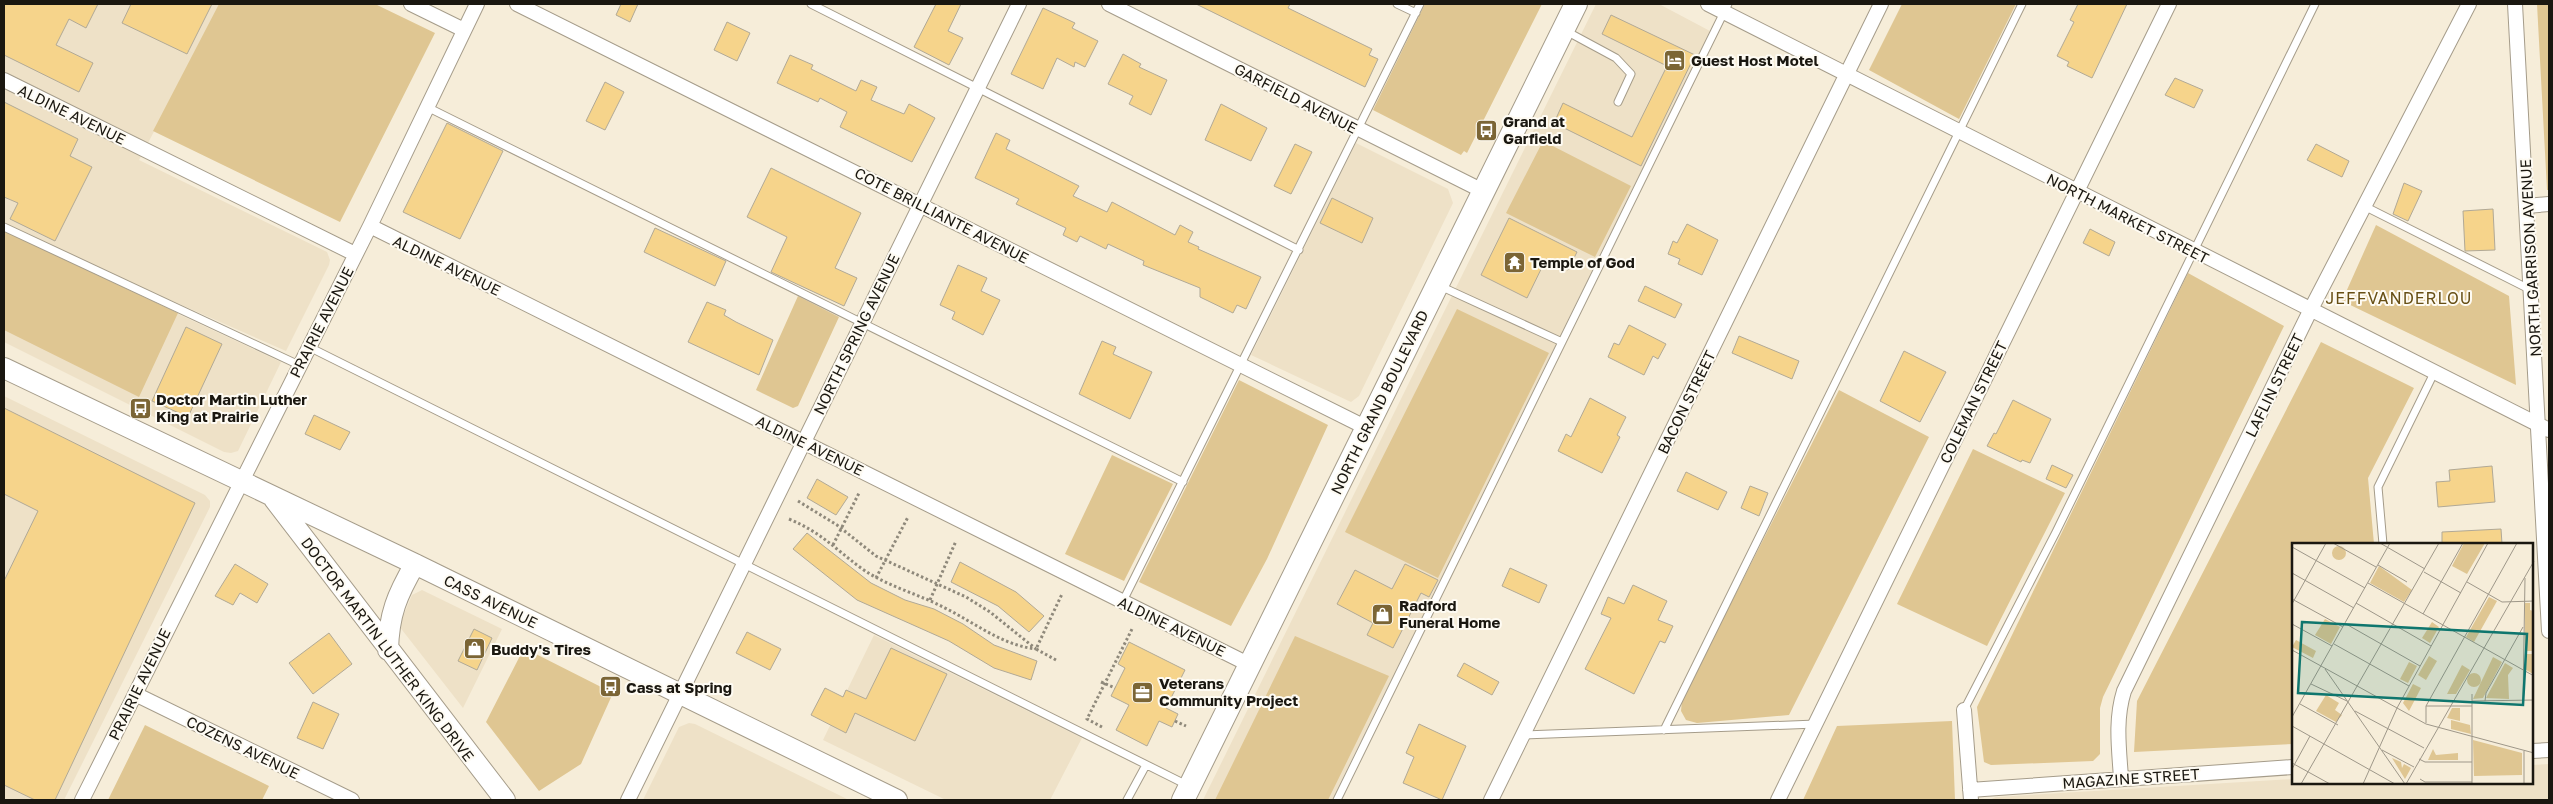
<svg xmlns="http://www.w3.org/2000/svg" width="2553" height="804" font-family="'Golos Text',sans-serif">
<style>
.built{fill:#eee1c7}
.green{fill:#dfc692}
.building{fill:#f6d48b;stroke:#b1a996}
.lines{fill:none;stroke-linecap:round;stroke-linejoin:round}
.service-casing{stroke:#a59c8a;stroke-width:9}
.minor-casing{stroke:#a59c8a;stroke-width:16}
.secondary-casing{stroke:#a59c8a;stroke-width:22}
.primary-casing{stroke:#a59c8a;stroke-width:24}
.path{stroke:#8f897b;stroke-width:3;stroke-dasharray:2.5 2.5;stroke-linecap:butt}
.service{stroke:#fff;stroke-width:7}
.minor{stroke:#fff;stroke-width:14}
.secondary{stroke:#fff;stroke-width:20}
.primary{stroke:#fff;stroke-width:22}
.labels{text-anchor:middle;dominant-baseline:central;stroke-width:4;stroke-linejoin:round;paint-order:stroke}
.poi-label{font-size:15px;font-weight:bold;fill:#1a1710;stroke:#fefbf3;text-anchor:start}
.street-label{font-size:15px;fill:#1a1710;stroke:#fefbf3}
.neighbourhood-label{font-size:16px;letter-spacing:1px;fill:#674f15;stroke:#fefbf3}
.inset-road{fill:none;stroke:#9e9789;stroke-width:1}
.view{fill:#0f766e;fill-opacity:0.15;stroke:#0f766e;stroke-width:2.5}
.inset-edge{fill:none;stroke:#1a1710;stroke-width:2.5}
</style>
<rect width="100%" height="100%" fill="#f6edd9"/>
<path class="built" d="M4 4H221L139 160 327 252 330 260 329 265 286 351 4 227Z
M1596 4H1659L1710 31 1332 800H1203Z
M1356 143 1448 189 1453 203 1359 396 1351 402 1251 355Z
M4 233 281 362 238 451 231 453 224 452 4 342Z
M4 396 205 495 210 501V507L64 800H4Z
M422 590 502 629 463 708 399 626 412 595Z
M874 635 1082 738 1050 800H946L823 740Z
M689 723 695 724 849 800H643L679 727Z
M2549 764V800H1989L1996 797 2293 779V783H2532V765Z"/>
<path class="green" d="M219 4H375L435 33 340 222 153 131Z
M1425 4H1542L1467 153 1464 151 1461 155 1373 110Z
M1902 4H2016L1959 119 1869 70Z
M2537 4H2549V190H2547Z
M1543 141 1631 186 1595 257 1506 213Z
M2376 225 2509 296 2516 385 2342 301Z
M4 231 178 313 139 397 4 330Z
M2188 273 2284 326 2103 697 2100 708V754L2093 761 1991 765 1984 762 1977 707Z
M798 296 839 317 798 406 793 408 756 390Z
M1457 309 1549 353 1438 578 1345 532Z
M2321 342 2414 388 2368 478 2374 544H2293V744L2134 752 2137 701Z
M1239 380 1328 425 1267 559 1231 626 1139 582Z
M1839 390 1929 437 1789 715 1697 723 1686 720 1681 711 1682 700Z
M1973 449 2065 493 1987 646 1897 604Z
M1112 455 1173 484 1124 581 1065 554Z
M1295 636 1389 676 1328 800H1215Z
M524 648 613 693 581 764 539 791 486 722Z
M1952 721 1955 800H1803L1837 726Z
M145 725 269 786 262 800H108Z"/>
<path class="building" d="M4 4H98L86 28 69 19 56 45 93 63 79 92 4 55Z
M131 4H212L187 54 122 23Z
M621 4H638L630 22 616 15Z
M936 4H961L948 31 963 38 949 65 914 47Z
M1196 4H1290L1288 8 1372 49 1369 55 1378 59 1365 87Z
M2078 4H2127L2092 78 2067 66 2069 62 2057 56 2074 22 2070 20Z
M1043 8 1075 23 1072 28 1098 41 1085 67 1075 62 1074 67 1057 58 1043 89 1011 74Z
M1611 15 1695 55 1641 166 1554 123 1563 103 1632 137 1667 66 1602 34Z
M727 22 750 33 737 61 714 50Z
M1123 54 1141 64 1139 67 1167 80 1151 115 1129 104 1133 96 1108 84Z
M790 55 813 65 811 69 856 91 861 80 877 87 871 100 904 114 909 104 935 118 912 162 840 127 847 112 820 98 818 102 777 83Z
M2175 78 2203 90 2194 108 2165 95Z
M605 82 624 92 605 130 586 121Z
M4 102 78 139 70 156 92 167 55 241 10 219 18 203 4 197Z
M1221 104 1267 128 1251 161 1205 140Z
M447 123 503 151 460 239 403 212Z
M996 133 1010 140 1006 149 1079 186 1073 196 1107 212 1112 202 1175 235 1180 225 1193 232 1188 242 1199 247 1198 249 1261 277 1246 309 1237 305 1233 313 1200 297V288L1143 265 1144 261 1108 244 1106 249 1080 236 1077 242 1063 235 1066 228 1016 204 1019 199 975 178Z
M1295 144 1312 152 1291 194 1274 186Z
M2316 144 2349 161 2342 177 2307 160Z
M771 168 861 213 835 268 857 278 844 306 771 272 787 237 747 217Z
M2404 183 2422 191 2408 221 2393 214Z
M1332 198 1373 218 1362 243 1320 223Z
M2493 209 2495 250 2465 251 2463 211Z
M1509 218 1577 252 1568 270 1546 259 1527 298 1481 275Z
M1687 224 1718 240 1702 275 1678 264 1680 259 1668 254 1673 241 1677 243Z
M655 228 726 261 715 286 644 252Z
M2090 229 2115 242 2109 256 2083 243Z
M958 265 987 278 981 291 1000 300 983 335 952 319 955 312 940 305Z
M1645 286 1682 304 1675 318 1638 301Z
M707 302 726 310 724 315 736 322 773 340 759 375 688 342Z
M1629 325 1666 344 1658 359 1653 356 1644 375 1608 357 1614 343 1619 345Z
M186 327 222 344 188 417 152 401Z
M1739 336 1799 361 1792 379 1732 353Z
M1102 341 1116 347 1113 354 1152 372 1130 419 1079 394Z
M1904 351 1946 372 1920 422 1880 401Z
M1590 398 1626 417 1617 435 1620 437 1602 473 1558 451 1566 434 1571 437Z
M2013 400 2051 419 2030 463 2022 460 2021 462 1987 446 1994 433 1996 434Z
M4 408 195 503 55 800H35L4 785V581L38 511 4 494Z
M314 415 350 432 340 450 305 434Z
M2052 465 2073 475 2066 488 2046 479Z
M2492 466 2495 502 2438 507 2436 482 2450 481 2449 470Z
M1686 472 1727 492 1718 510 1677 491Z
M817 479 848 497 836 515 807 498Z
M1750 486 1768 493 1759 516 1741 508Z
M2501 529 2502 544H2442V532Z
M807 533 871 583 905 600 934 609 963 624 994 645 1037 661 1031 680 994 668 949 641 857 600 793 549Z
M960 562 1016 592 1044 616 1029 632 998 606 951 582Z
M235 564 268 584 257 603 240 593 233 605 215 596Z
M1405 564 1438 580 1429 597 1421 593 1393 648 1367 635 1373 623 1337 604 1355 570 1392 589Z
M1510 568 1547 585 1539 603 1502 586Z
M1633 585 1667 601 1658 620 1673 626 1665 643 1660 641 1634 694 1585 669 1611 618 1601 614 1608 597 1624 604Z
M474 629 492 638 477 670 458 661Z
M747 632 781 649 770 670 736 653Z
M329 633 352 664 313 694 289 663Z
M1129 642 1185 670 1166 708 1178 714 1172 727 1159 721 1147 746 1116 730 1129 705 1111 696 1125 668 1118 664Z
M891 648 947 674 915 741 855 713 846 733 811 715 825 688 843 697 846 690 866 699Z
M1464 663 1499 682 1492 695 1457 676Z
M313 702 339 714 323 749 297 738Z
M1419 724 1466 746 1442 800 1403 783 1414 757 1406 753Z"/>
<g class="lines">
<defs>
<path id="service" d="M811 4 1299 250
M1397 4 1416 13
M1566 31 1616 58 1631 74 1618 102
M427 107 1183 482
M2364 206 2531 290
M4 227 299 365
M1440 286 1562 342
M309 347 1187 785
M2383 544 2378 487 2434 373
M1123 601 1420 4
M1964 710 2056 532 2315 4
M1664 730 2022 4
M1523 735 1816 724
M1127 800 1146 765
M1337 800 1728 4"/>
<path id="minor" d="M411 4 464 30
M517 4 1367 428
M1109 4 1483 191
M1708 4 2549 430
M2515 4 2549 631
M4 80 355 254
M2527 206 2549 204
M370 226 1250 665
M135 694 352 800
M1964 710 1971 800
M2532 751 2549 750
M2121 778C2119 748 2115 720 2124 691L2310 311 2469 4
M1970 790 2293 767
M82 800 370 226 477 4
M628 800 1019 4
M1491 800 1881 4
M1778 800 2169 4"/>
<path id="secondary" d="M4 368 415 564 897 800
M274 499 505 800
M388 650C389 614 397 595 415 564"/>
<path id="primary" d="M1183 800 1576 4"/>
</defs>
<use href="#service" class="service-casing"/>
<use href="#minor" class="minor-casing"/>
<use href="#secondary" class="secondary-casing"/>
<use href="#primary" class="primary-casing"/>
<path class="path" d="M798 501 837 525 876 556 966 597 990 612 1036 649
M789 519C822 533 834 548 861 568 886 586 916 593 943 607 974 622 1001 645 1036 649
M833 545 859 493
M876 578 908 517
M930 600 956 541
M1056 660 1036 649 1062 594
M1101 682 1115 688
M1175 721 1186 726
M1102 727 1087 719 1132 629"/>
<use href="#service" class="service"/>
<use href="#minor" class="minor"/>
<use href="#secondary" class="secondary"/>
<use href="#primary" class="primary"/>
</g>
<defs>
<symbol id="hotel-square" viewBox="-11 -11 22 22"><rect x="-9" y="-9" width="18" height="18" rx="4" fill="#7b6535" stroke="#fefbf3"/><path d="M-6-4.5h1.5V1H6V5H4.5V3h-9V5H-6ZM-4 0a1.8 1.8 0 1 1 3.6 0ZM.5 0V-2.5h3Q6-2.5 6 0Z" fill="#fff"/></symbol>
<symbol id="bus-square" viewBox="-11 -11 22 22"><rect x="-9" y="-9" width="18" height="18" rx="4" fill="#7b6535" stroke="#fefbf3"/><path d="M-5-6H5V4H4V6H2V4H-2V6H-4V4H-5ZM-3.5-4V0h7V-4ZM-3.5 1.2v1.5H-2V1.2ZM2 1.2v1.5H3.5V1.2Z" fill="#fff"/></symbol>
<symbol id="temple-square" viewBox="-11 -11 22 22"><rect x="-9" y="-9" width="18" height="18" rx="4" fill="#7b6535" stroke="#fefbf3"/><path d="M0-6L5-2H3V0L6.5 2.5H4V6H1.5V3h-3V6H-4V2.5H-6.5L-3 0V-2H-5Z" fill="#fff"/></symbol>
<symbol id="shop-square" viewBox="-11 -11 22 22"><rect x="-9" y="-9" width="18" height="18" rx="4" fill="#7b6535" stroke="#fefbf3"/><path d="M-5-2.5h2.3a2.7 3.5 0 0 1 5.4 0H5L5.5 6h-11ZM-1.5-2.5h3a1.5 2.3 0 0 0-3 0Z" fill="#fff"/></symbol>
<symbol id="office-square" viewBox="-11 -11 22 22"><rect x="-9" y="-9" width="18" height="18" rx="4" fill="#7b6535" stroke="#fefbf3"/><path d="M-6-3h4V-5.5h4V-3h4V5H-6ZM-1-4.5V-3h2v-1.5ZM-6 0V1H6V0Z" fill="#fff"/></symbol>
</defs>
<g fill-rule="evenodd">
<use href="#hotel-square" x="1662" y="48" width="25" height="25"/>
<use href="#bus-square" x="1474" y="118" width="25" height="25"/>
<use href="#temple-square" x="1502" y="250" width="25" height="25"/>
<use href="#bus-square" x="128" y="396" width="25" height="25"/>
<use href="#shop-square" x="1370" y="602" width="25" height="25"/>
<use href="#shop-square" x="462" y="636" width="25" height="25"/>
<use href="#bus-square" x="598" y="674" width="25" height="25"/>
<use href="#office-square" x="1130" y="680" width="25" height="25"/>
</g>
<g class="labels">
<g class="poi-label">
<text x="1691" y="60">Guest Host Motel</text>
<text x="1503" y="121">Grand at<tspan x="1503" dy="17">Garfield</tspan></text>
<text x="1530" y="262">Temple of God</text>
<text x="156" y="399">Doctor Martin Luther<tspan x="156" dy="17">King at Prairie</tspan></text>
<text x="1399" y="605">Radford<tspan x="1399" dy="17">Funeral Home</tspan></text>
<text x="491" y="649">Buddy's Tires</text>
<text x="1159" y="683">Veterans<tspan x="1159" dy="17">Community Project</tspan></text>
<text x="626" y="687">Cass at Spring</text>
</g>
<g class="street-label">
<text transform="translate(1296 98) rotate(27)">GARFIELD AVENUE</text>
<text transform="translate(72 114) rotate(26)">ALDINE AVENUE</text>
<text transform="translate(942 215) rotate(27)">COTE BRILLIANTE AVENUE</text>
<text transform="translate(2128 218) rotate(27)">NORTH MARKET STREET</text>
<text transform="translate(2530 258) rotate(-93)">NORTH GARRISON AVENUE</text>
<text transform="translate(447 265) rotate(26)">ALDINE AVENUE</text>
<text transform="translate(321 322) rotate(-63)">PRAIRIE AVENUE</text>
<text transform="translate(856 334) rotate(-64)">NORTH SPRING AVENUE</text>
<text transform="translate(2274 385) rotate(-64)">LAFLIN STREET</text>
<text transform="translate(1379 402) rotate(-64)">NORTH GRAND BOULEVARD</text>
<text transform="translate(1686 402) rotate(-64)">BACON STREET</text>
<text transform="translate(1973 402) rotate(-64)">COLEMAN STREET</text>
<text transform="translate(810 445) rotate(26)">ALDINE AVENUE</text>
<text transform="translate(491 601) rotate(26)">CASS AVENUE</text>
<text transform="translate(1172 626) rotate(26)">ALDINE AVENUE</text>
<text transform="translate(388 649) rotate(53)">DOCTOR MARTIN LUTHER KING DRIVE</text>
<text transform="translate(139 684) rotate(-64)">PRAIRIE AVENUE</text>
<text transform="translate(243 747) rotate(26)">COZENS AVENUE</text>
<text transform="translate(2131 778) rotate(-4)">MAGAZINE STREET</text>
</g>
<g class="neighbourhood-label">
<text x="2399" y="298">JEFFVANDERLOU</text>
</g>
</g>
<g transform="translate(2292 543)">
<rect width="241" height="241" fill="#f6edd9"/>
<path d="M172 0H193L175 31 160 23ZM40 10a7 7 0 1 1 14 0a7 7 0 1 1-14 0ZM87 23 120 47 112 59 78 40ZM197 54 205 58 182 99 174 94ZM233 60H238V67L241 68V108H233ZM33 76 48 84 39 101 23 92ZM140 79 147 84 138 100 130 95ZM4 97 24 108 21 115 0 104ZM234 111H241V131L234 127ZM137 113 145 118 134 137 126 132ZM201 114 210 119 191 155 181 156ZM117 119 125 123 116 140 108 136ZM213 120 221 125 216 132 217 156 194 155ZM170 122 178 127 164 151H155ZM175 137a7 7 0 1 1 14 0a7 7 0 1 1-14 0ZM121 141 129 145 117 168 111 160ZM34 152 47 160 43 167 50 172 44 179 24 168ZM160 165H168V178L155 175ZM159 177 178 182 179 191 159 186ZM181 197 230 210V232L182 233ZM141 206 144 212 166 210V217H136ZM100 215 109 219 110 225 112 221 119 225 113 236Z" fill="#dfc692"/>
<path class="inset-road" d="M41 0 84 24M88 0 133 26M0 4 73 45M86 22 115 39M132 29 169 50M0 30 62 65M175 39 210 59 242 58M76 40 242 133M0 56 51 84M64 60 139 103M0 61 34 0M131 71 171 0M0 81 40 103M54 81 128 123M42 101 117 143M0 107 134 181 242 210M33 126 113 241M19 141 55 158M180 151V241M231 157 233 35M180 158 242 157M193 158 194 150 231 84M8 161 46 182M134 163H180M63 168 132 205M0 174 98 0M134 180V163L225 0M0 183 103 241M90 207 122 224M232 208V241M127 216 133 219H180M0 220 38 241M0 226 18 193M128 236 133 239H180M9 241 147 0M71 241 105 165 196 0M114 241 242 18"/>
<path class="view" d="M10 79 235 91 231 162 6 150Z"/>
<rect width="241" height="241" class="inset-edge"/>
</g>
<rect width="2553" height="804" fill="none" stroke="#1a1710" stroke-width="10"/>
</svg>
